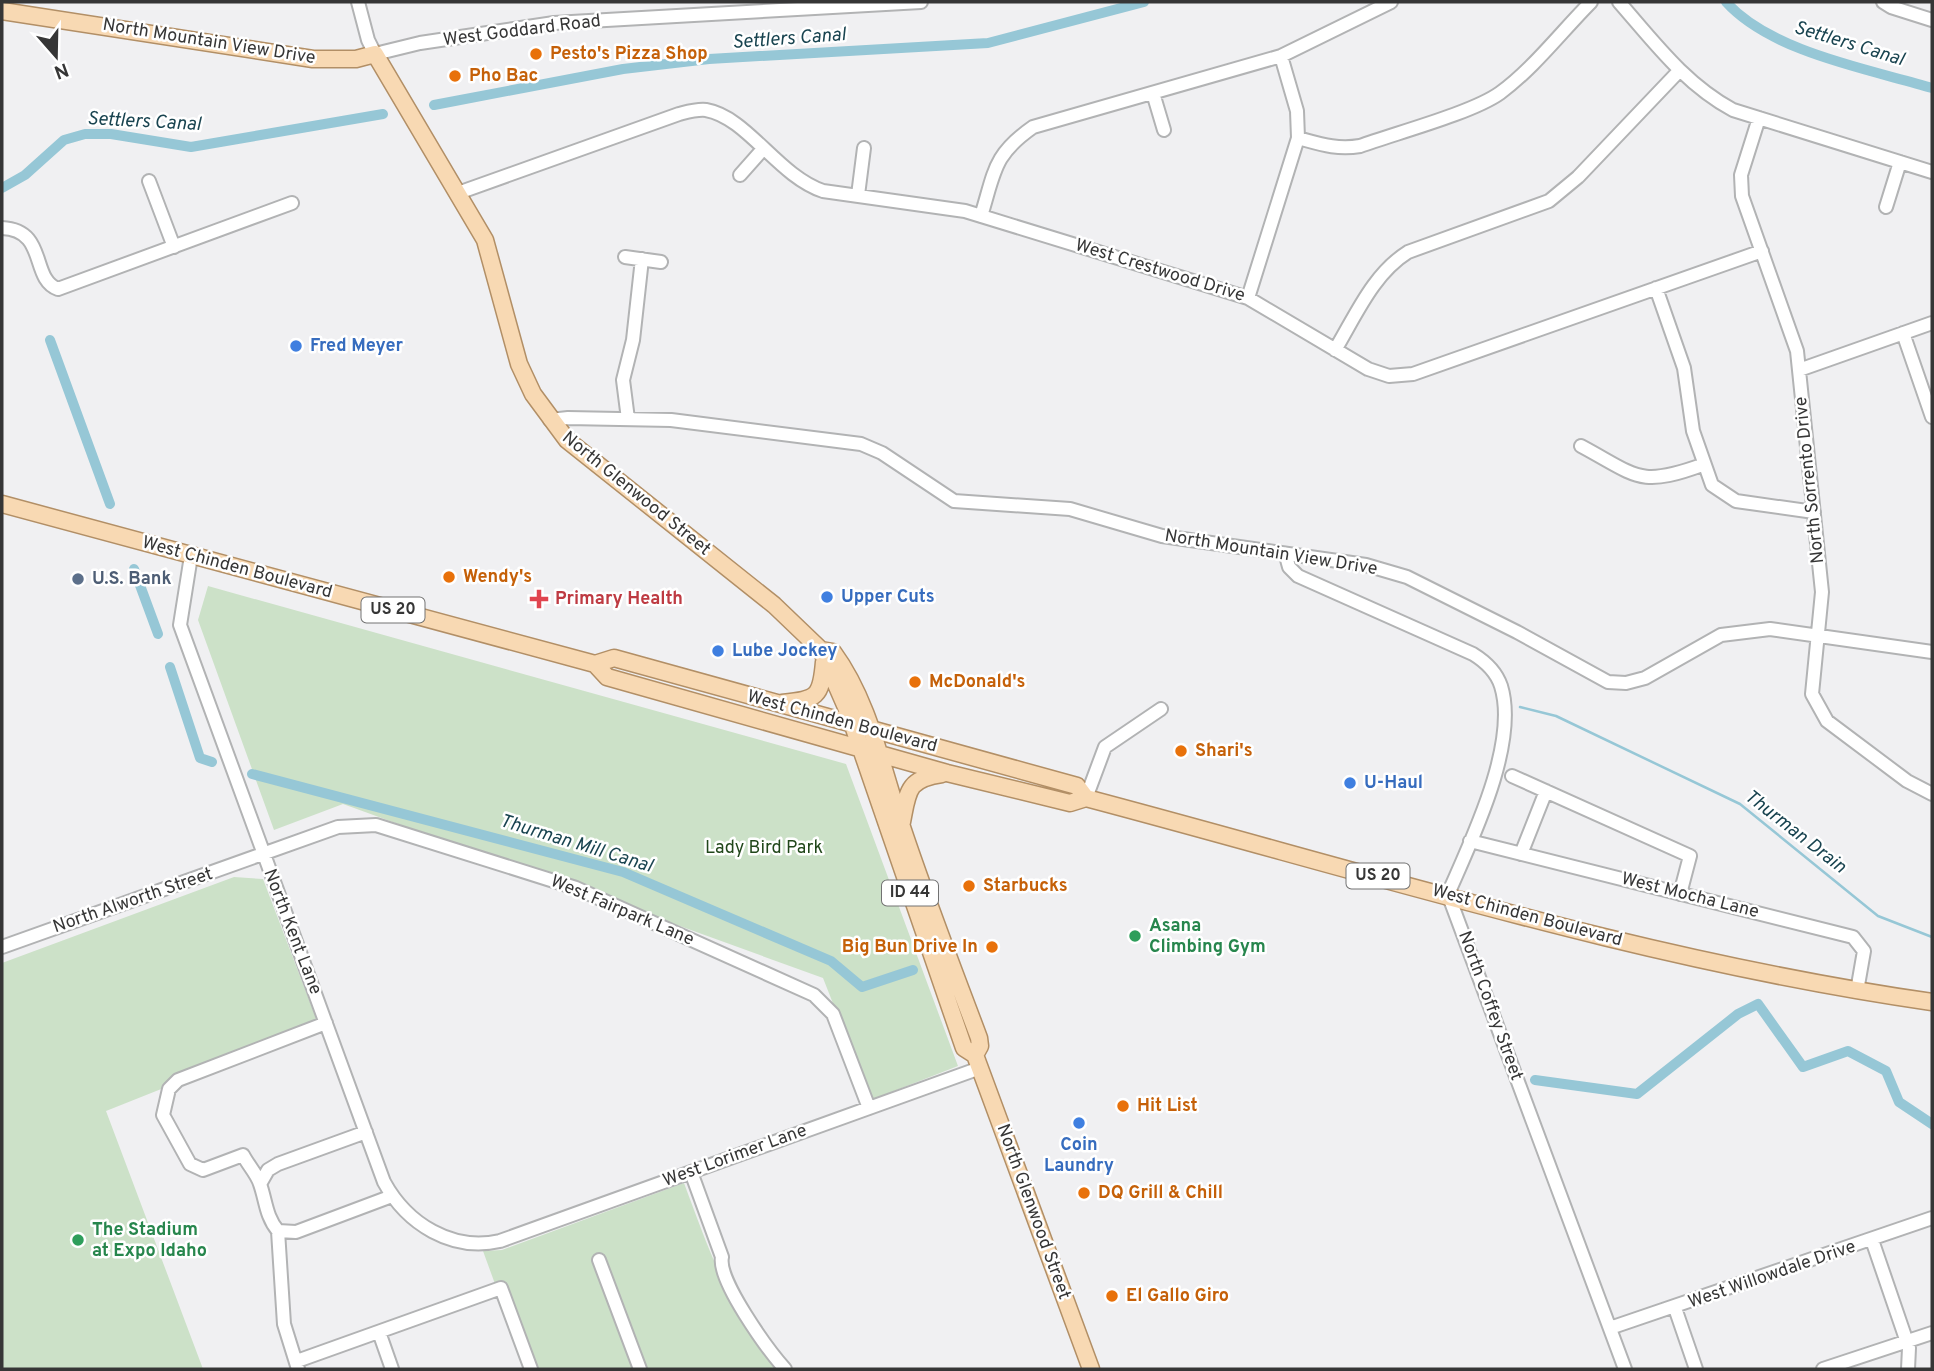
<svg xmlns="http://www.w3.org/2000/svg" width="1934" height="1371" font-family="Overpass,sans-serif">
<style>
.green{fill:#cce1c8}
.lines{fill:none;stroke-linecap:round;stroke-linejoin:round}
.stream{stroke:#96c7d6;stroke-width:2.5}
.canal{stroke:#96c7d6;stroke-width:10}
.minor-casing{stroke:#b2b3b4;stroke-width:16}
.major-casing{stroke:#b28f66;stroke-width:19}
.minor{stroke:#fff;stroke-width:12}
.major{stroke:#f8d9b3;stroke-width:16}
.food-dot{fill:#e8710a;stroke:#fff;stroke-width:2.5}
.shop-dot{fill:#3f7fe0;stroke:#fff;stroke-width:2.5}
.service-dot{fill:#5c6f8a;stroke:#fff;stroke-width:2.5}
.health-dot{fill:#e0444e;stroke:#fff;stroke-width:2.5}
.leisure-dot{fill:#2e9e5b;stroke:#fff;stroke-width:2.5}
.labels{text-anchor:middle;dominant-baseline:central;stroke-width:5;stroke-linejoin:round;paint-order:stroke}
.shield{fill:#fff;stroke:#727272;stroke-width:2}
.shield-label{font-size:16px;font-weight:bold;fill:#363636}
.street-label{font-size:18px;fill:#363636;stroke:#fff}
.food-label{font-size:18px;font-weight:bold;fill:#c56008;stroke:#fff;text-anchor:start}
.shop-label{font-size:18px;font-weight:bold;fill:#366cbe;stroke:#fff;text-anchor:start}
.service-label{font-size:18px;font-weight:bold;fill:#4e5e75;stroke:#fff;text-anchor:start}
.health-label{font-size:18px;font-weight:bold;fill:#be3a42;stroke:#fff;text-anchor:start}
.park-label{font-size:18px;fill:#21471a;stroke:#fff}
.leisure-label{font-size:18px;font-weight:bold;fill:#27864d;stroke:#fff;text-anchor:start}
.water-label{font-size:19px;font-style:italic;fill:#194450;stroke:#fff}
</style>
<rect width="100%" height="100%" fill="#f0f0f2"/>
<path class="green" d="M208 586 846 764 958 1066 871 1100 823 978 343 804 274 830 198 620Z
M234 877 263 879 319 1026 106 1111 203 1369H2V963Z
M684 1183C711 1256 729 1307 778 1369H526L483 1251 502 1250Z"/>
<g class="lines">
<path class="stream" d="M1520 707 1556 716 1740 804 1878 916 1932 937"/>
<path class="canal" d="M1726 2C1771 52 1868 69 1932 88
M434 105 623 69 709 59 988 43 1144 2
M2 188 25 175 64 140 85 134H111L191 147 383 114
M50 340 110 504
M134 569 158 634
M170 667 200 758 212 762
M252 774 623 872 831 961 862 987 913 970
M1535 1080 1637 1094 1738 1014 1758 1004 1803 1067 1848 1051 1886 1071 1899 1102 1932 1124"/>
<defs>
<path id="minor" d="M358 2 368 40 375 54 420 43 554 23 921 2
M1619 2C1654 42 1685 84 1733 110L1932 172
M1883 2 1891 7 1932 20
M1153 93 1164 130
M1759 118 1741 175 1742 196 1797 351 1822 592 1812 694 1827 721 1907 781 1932 794
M1298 138C1320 144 1337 150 1360 146 1396 133 1472 113 1500 93 1534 68 1562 31 1591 2
M740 175 763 149
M149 181 174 247
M458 193 679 114C687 112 697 109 706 110 747 117 778 176 823 191L965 211 1248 298 1368 369 1389 376 1413 374 1762 251
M858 195 864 148
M1886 207 1900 162
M981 216C995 171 993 155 1033 127L1281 56 1391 2
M2 228C48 230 30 279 58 289L292 203
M625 257 661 262
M1656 288 1684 368 1693 431 1712 485 1736 501 1814 512
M1248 298 1298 138 1297 111 1281 56
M1903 333 1932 417
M1335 350C1356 315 1373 274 1408 252L1549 201 1578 177 1679 71
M1799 370 1932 323
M628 419 623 380 633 340 642 259
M550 420 568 418 671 420 861 444 882 453 954 501 1070 509 1162 536 1366 565 1407 577 1517 632 1608 682 1626 683 1645 678 1721 635 1770 629 1932 652
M1581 446C1637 476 1639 488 1702 465
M191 556 180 625 384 1182C407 1224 452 1252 500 1241L980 1068
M1286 556 1289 567 1298 576 1473 654C1486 662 1496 671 1501 686 1519 744 1471 841 1448 894L1625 1369
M1512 776 1690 856 1680 894
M1086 798 1105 747 1161 709
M1470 841 1853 937 1864 951 1857 991
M1521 854 1546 791
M2 947 338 827 376 825 576 888 814 995 833 1014 869 1108
M691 1172 722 1257C717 1280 768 1350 785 1369
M260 1184 268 1170 278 1164 366 1132
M278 1231 296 1232 392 1196
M1872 1240 1909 1348 1908 1369
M599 1260 640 1369
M1675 1308 1696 1369
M1610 1328 1932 1218
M379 1332 392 1369
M297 1361 501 1288 531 1369
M298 1369 284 1324 278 1231C266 1217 266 1201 260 1184 257 1174 248 1165 243 1155L203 1170 190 1164 163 1115 169 1089 178 1080 326 1023
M1823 1369 1932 1333"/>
<path id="major" d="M2 11 313 59H356L375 54 485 240 519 364 533 394 567 440 774 605 821 650 849 714 964 1048 975 1055 1091 1369
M2 504 595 664 607 677 947 773 1070 803 1086 798C1366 872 1645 961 1932 1002
M821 650 833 652C869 701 881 765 900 821 924 894 952 966 979 1038L980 1046 975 1055
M595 664 614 658 1077 786 1086 798
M782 703C817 699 821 698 824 662
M902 822C908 791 907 779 942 774"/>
</defs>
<use href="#minor" class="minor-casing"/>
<use href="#major" class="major-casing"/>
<use href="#minor" class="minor"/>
<use href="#major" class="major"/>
</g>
<g class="food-dot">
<circle cx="536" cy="54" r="7"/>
<circle cx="455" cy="76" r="7"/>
<circle cx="449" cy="577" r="7"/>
<circle cx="915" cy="682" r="7"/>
<circle cx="1181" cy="751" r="7"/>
<circle cx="969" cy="886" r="7"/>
<circle cx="992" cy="947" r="7"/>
<circle cx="1123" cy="1106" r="7"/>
<circle cx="1084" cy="1193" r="7"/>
<circle cx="1112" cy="1296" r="7"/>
</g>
<g class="shop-dot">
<circle cx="296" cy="346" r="7"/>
<circle cx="827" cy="597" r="7"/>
<circle cx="718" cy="651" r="7"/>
<circle cx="1350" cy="783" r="7"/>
<circle cx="1079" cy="1123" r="7"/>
</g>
<circle class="service-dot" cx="78" cy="579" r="7"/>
<path class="health-dot" d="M535.5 588.5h7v7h7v7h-7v7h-7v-7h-7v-7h7z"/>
<g class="leisure-dot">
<circle cx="1135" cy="936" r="7"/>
<circle cx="78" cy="1240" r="7"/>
</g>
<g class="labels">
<g class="shield">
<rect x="361.5" y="597.5" width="63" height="25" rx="5"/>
<rect x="1346.5" y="863.5" width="63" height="25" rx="5"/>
<rect x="882" y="880.5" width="56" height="25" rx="5"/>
</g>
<g class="shield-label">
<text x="393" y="610">US 20</text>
<text x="1378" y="876">US 20</text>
<text x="910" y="893">ID 44</text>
</g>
<g class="street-label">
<text transform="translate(522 31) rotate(-7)">West Goddard Road</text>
<text transform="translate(209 42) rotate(9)">North Mountain View Drive</text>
<text transform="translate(1160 271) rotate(17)">West Crestwood Drive</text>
<text transform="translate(1810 480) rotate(-96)">North Sorrento Drive</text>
<text transform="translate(636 494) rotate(39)">North Glenwood Street</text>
<text transform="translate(1271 553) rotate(9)">North Mountain View Drive</text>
<text transform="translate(237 568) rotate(15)">West Chinden Boulevard</text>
<text transform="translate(842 722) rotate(15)">West Chinden Boulevard</text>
<text transform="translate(1690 896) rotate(14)">West Mocha Lane</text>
<text transform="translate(133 901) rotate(-19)">North Alworth Street</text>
<text transform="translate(622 911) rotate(23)">West Fairpark Lane</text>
<text transform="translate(1527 916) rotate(15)">West Chinden Boulevard</text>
<text transform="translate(292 932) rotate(69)">North Kent Lane</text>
<text transform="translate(1490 1006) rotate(70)">North Coffey Street</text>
<text transform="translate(735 1156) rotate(-20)">West Lorimer Lane</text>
<text transform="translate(1033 1212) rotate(70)">North Glenwood Street</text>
<text transform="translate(1772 1275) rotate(-19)">West Willowdale Drive</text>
</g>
<g class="food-label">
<text x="550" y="54">Pesto's Pizza Shop</text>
<text x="469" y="76">Pho Bac</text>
<text x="463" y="577">Wendy's</text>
<text x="929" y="682">McDonald's</text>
<text x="1195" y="751">Shari's</text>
<text x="983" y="886">Starbucks</text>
<text x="978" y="947" text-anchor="end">Big Bun Drive In</text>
<text x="1137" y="1106">Hit List</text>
<text x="1098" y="1193">DQ Grill &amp; Chill</text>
<text x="1126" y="1296">El Gallo Giro</text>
</g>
<g class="shop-label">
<text x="310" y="346">Fred Meyer</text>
<text x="841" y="597">Upper Cuts</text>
<text x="732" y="651">Lube Jockey</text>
<text x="1364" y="783">U-Haul</text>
<text x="1079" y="1145" text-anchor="middle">Coin<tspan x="1079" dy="21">Laundry</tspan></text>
</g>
<g class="service-label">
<text x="92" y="579">U.S. Bank</text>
</g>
<g class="health-label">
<text x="555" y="599">Primary Health</text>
</g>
<g class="park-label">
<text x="764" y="848">Lady Bird Park</text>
</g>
<g class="leisure-label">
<text x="1149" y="926">Asana<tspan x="1149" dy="21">Climbing Gym</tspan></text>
<text x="92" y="1230">The Stadium<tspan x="92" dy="21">at Expo Idaho</tspan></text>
</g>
<g class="water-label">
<text transform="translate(789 39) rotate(-4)">Settlers Canal</text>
<text transform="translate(1849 44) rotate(17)">Settlers Canal</text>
<text transform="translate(144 122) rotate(3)">Settlers Canal</text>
<text transform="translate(1795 832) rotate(38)">Thurman Drain</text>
<text transform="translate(576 844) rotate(17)">Thurman Mill Canal</text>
</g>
</g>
<rect width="1934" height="1371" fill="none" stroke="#363636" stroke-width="7"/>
<g transform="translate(56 56) rotate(160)" stroke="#ffffff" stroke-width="5" paint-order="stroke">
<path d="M0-5L12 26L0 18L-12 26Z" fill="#363636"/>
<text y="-10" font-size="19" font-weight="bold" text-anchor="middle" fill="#363636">N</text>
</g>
</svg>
